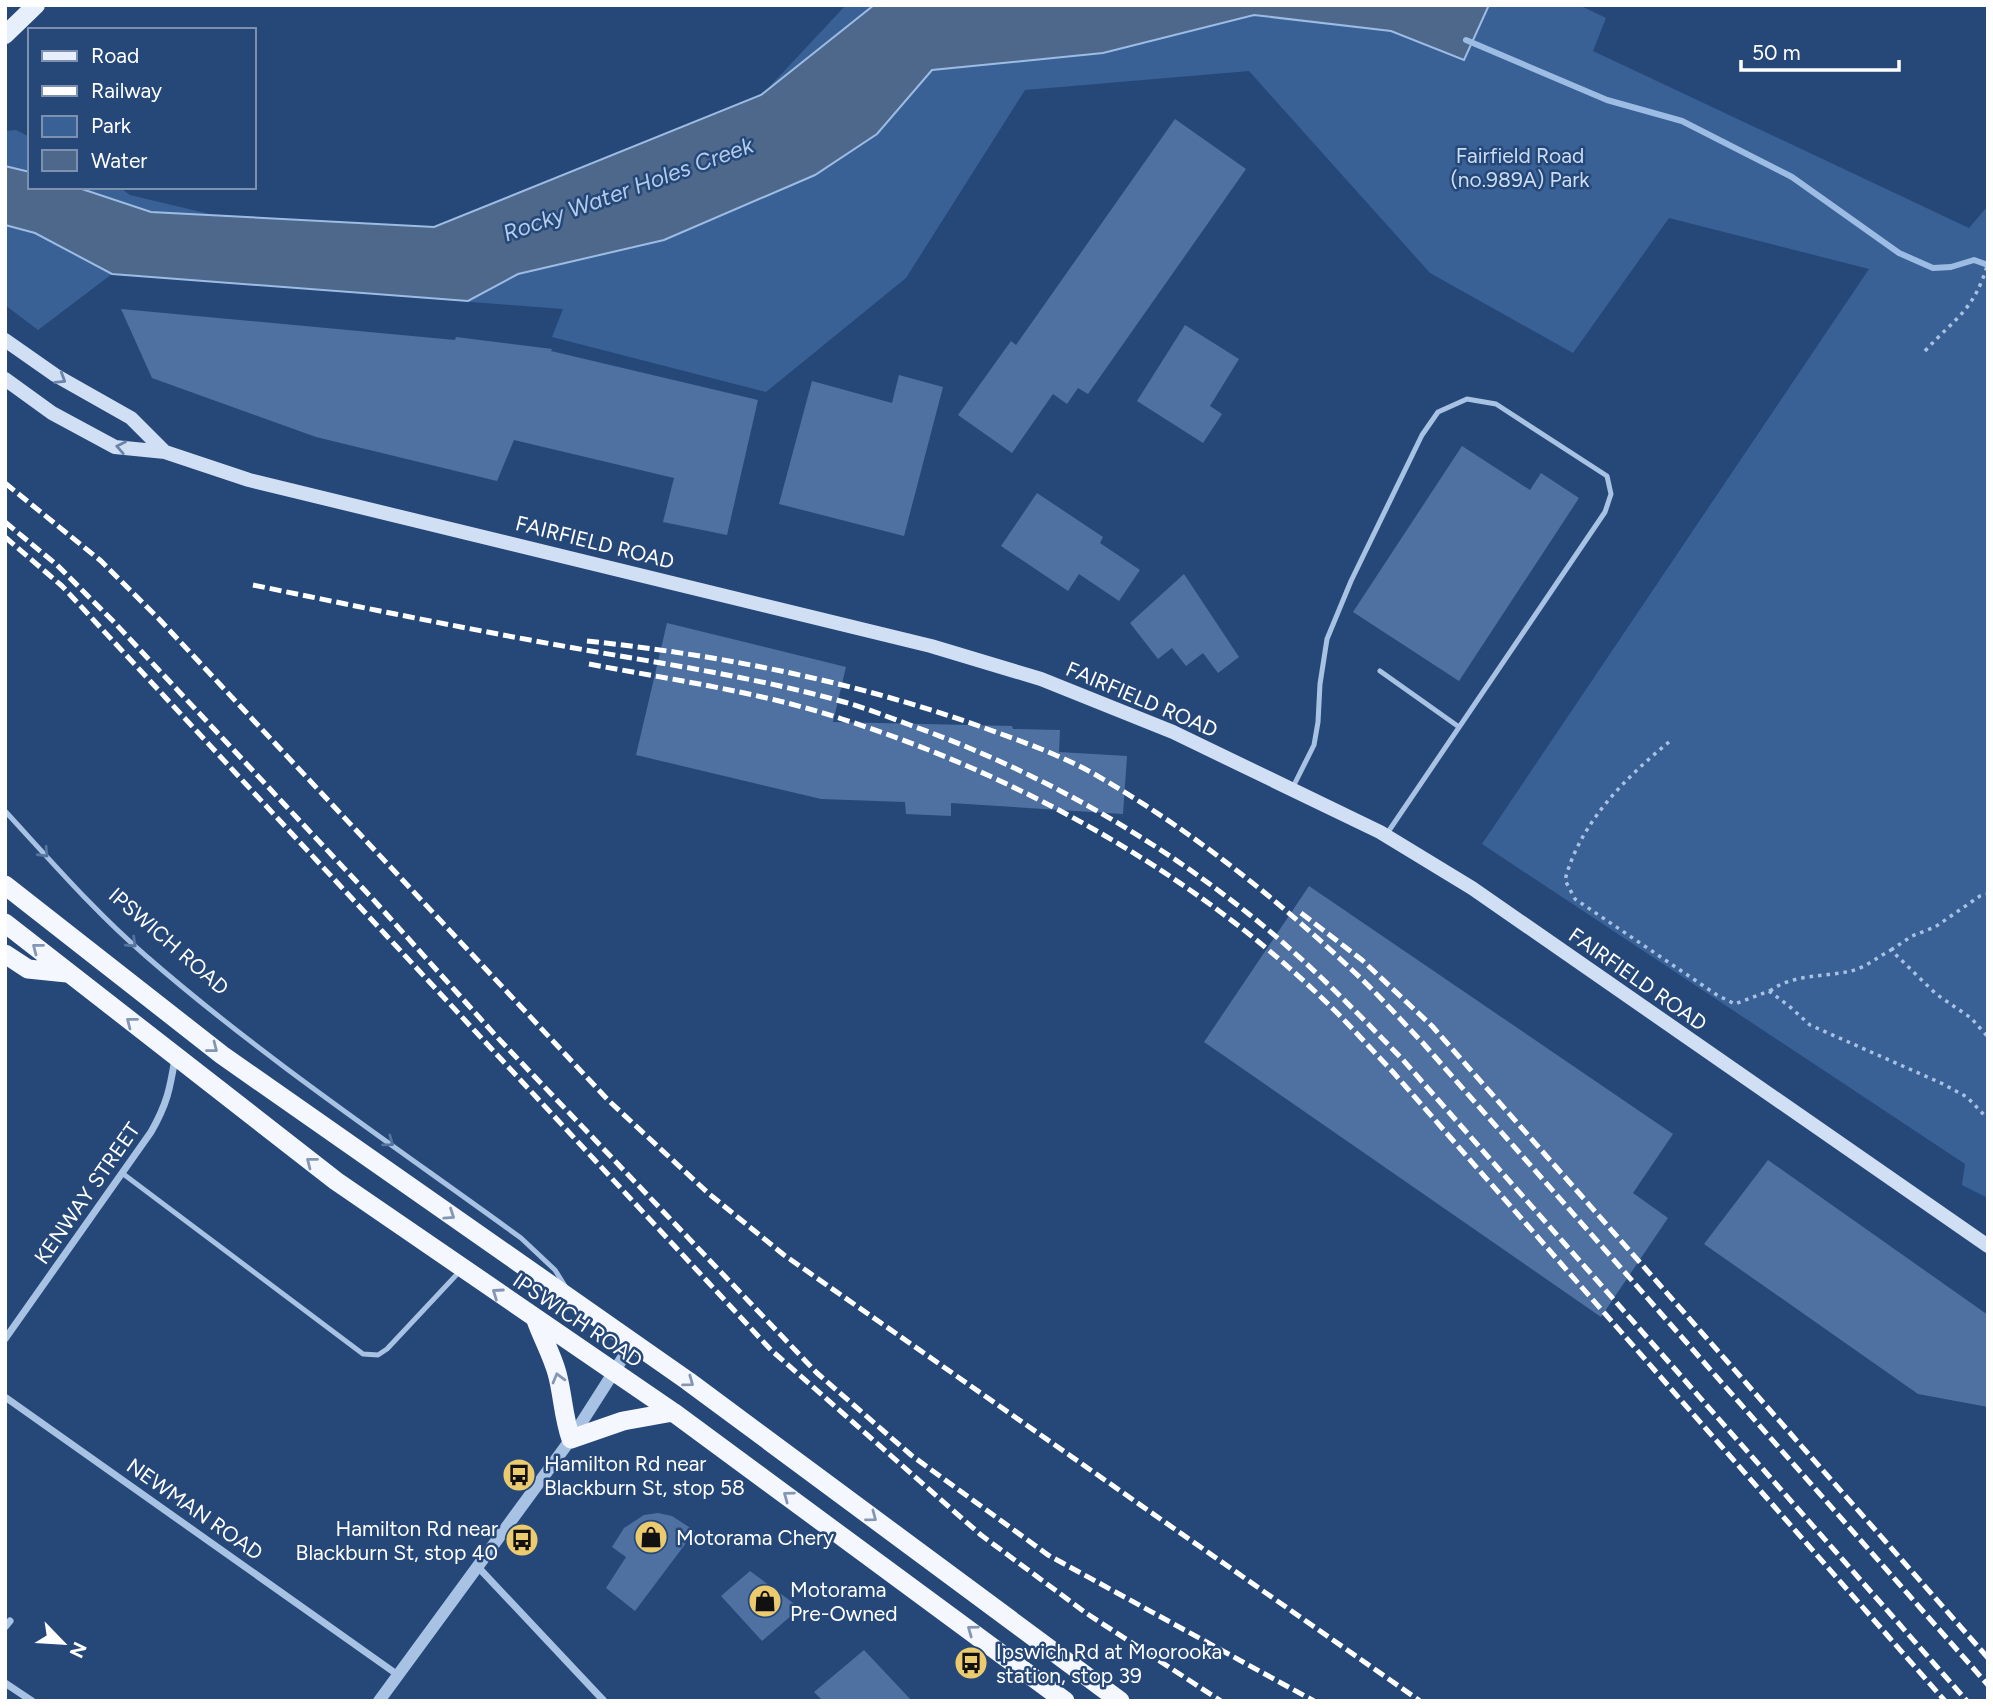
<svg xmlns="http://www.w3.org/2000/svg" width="1993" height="1706" font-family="Figtree,sans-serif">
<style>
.green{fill:#396196}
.water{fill:#4e688c;stroke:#9dbce4;stroke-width:2}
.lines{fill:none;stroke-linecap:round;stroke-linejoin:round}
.stream{stroke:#9dbce4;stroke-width:6}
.building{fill:#4e71a2}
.path{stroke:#a8c2e3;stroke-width:3.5;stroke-dasharray:3.5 5;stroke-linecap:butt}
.service{stroke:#a8c2e3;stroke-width:5}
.minor{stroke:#a8c2e3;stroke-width:7}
.tertiary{stroke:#a8c2e3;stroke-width:12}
.secondary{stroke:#d1dff4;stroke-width:14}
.primary{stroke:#e8effc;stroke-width:18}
.trunk{stroke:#f4f7fe;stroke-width:19}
.rail{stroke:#fff;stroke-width:5;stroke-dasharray:12 5;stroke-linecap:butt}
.oneway{stroke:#6a84aa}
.oneway2{stroke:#54739e}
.oneway3{stroke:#8397b5}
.labels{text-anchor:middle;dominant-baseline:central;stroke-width:5;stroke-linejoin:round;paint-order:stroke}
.park-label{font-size:21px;fill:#cbdcf3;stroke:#264879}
.street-label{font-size:21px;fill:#fff;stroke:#264879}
.poi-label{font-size:21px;fill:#fff;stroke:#264879;text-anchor:start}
.water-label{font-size:23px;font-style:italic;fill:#b3cceb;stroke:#264879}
</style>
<rect width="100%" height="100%" fill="#264879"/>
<path class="green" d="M846 5H1579L1606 18 1593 51 1969 228 1988 206V1198L1962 1185 1965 1164 1482 844 1869 269 1669 218 1573 353 1430 273 1249 71 1025 90 906 278 766 392 552 337 563 309 112 274 38 330 5 305V131L16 130 30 137V187H119L130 195 222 217 434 227 758 99Z"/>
<path class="water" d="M874 5H1489L1464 60 1391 31 1254 15 1103 53 932 70 877 134 815 175 664 240 518 274 468 301 112 274 35 233 5 225V166L30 172V187H76L151 212 434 227 761 95Z"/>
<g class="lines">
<path class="stream" d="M1466 40 1607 100 1682 121 1792 177 1899 253 1933 268 1951 267 1974 260 1988 265"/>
</g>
<path class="building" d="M1175 119 1246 169 1088 394 1078 388 1067 404 1053 394 1012 453 958 415 1011 341 1016 345Z
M121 309 455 340 456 337 552 349 551 351 758 400 727 535 663 522 674 478 514 440 497 481 316 437 152 378Z
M1185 325 1239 359 1210 406 1222 414 1203 443 1137 401Z
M899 375 943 387 904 536 779 504 812 381 892 403Z
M1462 446 1530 490 1541 473 1579 498 1459 681 1353 612Z
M1037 493 1103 537 1100 543 1140 570 1119 601 1079 574 1068 591 1001 546Z
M1184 574 1239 657 1218 673 1203 653 1186 666 1172 648 1158 659 1130 623Z
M667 623 846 667 833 722 1012 726 1013 729 1060 730 1059 752 1127 756 1123 814 951 803V816L906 814 905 802 821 799 636 755Z
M1309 886 1673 1134 1633 1193 1668 1218 1601 1317 1204 1042Z
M1768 1160 1988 1315V1407L1918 1394 1704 1244Z
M658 1513 672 1516 695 1531 635 1611 606 1588 626 1557 612 1547 624 1528 644 1515Z
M750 1571 800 1608 762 1641 721 1596Z
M864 1650 912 1701H823L814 1692Z"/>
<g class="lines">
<path class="path" d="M1925 351C1956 317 1974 311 1988 263
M1669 742C1624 779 1580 823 1565 880L1575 899 1717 995 1735 1004 1769 991 1789 1006 1810 1025 1941 1083 1967 1097 1988 1119
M1891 950 1912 936 1935 927 1980 896 1988 894
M1770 991C1792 974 1825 977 1851 971 1865 968 1879 956 1891 950L1936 994 1971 1018 1988 1037"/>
<path class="service" d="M1380 671 1459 727
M1293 787 1314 745 1318 722 1320 684 1327 639 1351 581 1422 435 1438 412 1467 399 1496 404 1607 476 1611 494 1605 512 1386 835
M5 811C51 861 95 912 146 956 263 1058 396 1147 521 1238L555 1270 565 1286
M122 1173 363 1354 378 1355 387 1349 460 1271"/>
<path class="minor" d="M5 1339 151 1132C167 1104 170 1089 175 1058
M5 1397 398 1675
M478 1567 604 1701
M5 1627 10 1621
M5 1683 32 1701"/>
<path class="tertiary" d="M379 1701 571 1439 633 1342"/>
<path class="secondary" d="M5 340 55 375 131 418 165 452
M5 379 52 413 115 447 165 452 249 480 931 646 1041 679 1173 732 1380 832 1472 888 1988 1246"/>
<path class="primary" d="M5 35 36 5"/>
<path class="trunk" d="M5 885 222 1055 688 1381 1120 1701
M5 923 336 1181 673 1412 1065 1701
M5 954 28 969 67 973
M536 1320C542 1337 552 1355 557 1373 563 1395 563 1416 571 1439L623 1421 673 1412"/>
<path class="rail" d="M5 483 101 561 158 618 608 1100 708 1193 784 1255 1420 1701
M5 522 57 565 113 621 371 897 496 1036 817 1373 911 1455 1048 1555 1314 1701
M5 537 62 586 771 1350 981 1535 1086 1613 1221 1701
M253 585C360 607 467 629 574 648 664 664 755 677 844 702 866 708 888 717 910 725 1033 769 1148 833 1250 915 1305 959 1354 1009 1403 1060L1967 1701
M587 641C720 655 852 681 979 726 1018 740 1059 754 1096 775 1189 829 1274 896 1352 970 1376 992 1399 1018 1422 1042L1988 1685
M589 664C673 680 761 692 842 719 1018 775 1194 873 1326 1002 1349 1024 1370 1048 1392 1071L1945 1701
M1301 913 1362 960 1432 1026 1988 1658"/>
</g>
<defs><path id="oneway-chevron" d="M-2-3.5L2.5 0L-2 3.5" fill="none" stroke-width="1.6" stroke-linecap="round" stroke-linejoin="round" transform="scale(1.75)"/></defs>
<g class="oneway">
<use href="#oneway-chevron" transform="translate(61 379) rotate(32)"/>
<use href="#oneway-chevron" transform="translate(121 447) rotate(-169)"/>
</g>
<g class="oneway2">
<use href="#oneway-chevron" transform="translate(44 853) rotate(47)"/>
<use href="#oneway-chevron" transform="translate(132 943) rotate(43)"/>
<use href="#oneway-chevron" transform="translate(389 1142) rotate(36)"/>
</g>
<g class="oneway3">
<use href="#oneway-chevron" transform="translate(37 948) rotate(-142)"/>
<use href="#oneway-chevron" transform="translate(131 1022) rotate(-142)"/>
<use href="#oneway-chevron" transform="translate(213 1048) rotate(38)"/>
<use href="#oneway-chevron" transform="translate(311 1162) rotate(-142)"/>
<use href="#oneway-chevron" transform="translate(450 1215) rotate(34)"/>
<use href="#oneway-chevron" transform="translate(497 1293) rotate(-145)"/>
<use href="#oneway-chevron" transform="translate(558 1378) rotate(-105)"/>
<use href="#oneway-chevron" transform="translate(689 1382) rotate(36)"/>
<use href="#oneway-chevron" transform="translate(788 1496) rotate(-144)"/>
<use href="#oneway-chevron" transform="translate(872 1517) rotate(37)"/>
<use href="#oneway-chevron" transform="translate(972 1630) rotate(-144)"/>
</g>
<defs>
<symbol id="bus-disc" viewBox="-11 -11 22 22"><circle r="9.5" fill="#eccb6e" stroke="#264879"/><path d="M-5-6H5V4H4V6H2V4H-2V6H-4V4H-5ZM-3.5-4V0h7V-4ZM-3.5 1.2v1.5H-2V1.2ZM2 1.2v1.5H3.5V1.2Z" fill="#111"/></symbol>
<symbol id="shop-disc" viewBox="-11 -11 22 22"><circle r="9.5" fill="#eccb6e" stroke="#264879"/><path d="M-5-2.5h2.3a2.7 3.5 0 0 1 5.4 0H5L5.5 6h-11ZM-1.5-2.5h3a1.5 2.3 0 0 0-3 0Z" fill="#111"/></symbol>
</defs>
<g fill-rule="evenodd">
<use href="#bus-disc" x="500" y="1456" width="38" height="38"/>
<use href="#shop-disc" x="632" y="1518" width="38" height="38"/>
<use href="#bus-disc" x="503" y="1521" width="38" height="38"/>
<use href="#shop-disc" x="746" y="1582" width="38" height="38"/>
<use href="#bus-disc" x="952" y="1644" width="38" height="38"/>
</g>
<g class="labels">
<g class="park-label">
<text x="1520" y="155">Fairfield Road<tspan x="1520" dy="24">(no.989A) Park</tspan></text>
</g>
<g class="street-label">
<text transform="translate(595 542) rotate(14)">FAIRFIELD ROAD</text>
<text transform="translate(1142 699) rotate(23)">FAIRFIELD ROAD</text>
<text transform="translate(169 941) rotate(41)">IPSWICH ROAD</text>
<text transform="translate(1638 979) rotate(35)">FAIRFIELD ROAD</text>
<text transform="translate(87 1193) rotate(-55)">KENWAY STREET</text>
<text transform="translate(578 1320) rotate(34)">IPSWICH ROAD</text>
<text transform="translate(195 1509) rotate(35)">NEWMAN ROAD</text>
</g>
<g class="poi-label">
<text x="544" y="1463">Hamilton Rd near<tspan x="544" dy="24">Blackburn St, stop 58</tspan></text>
<text x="498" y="1528" text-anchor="end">Hamilton Rd near<tspan x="498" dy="24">Blackburn St, stop 40</tspan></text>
<text x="676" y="1537">Motorama Chery</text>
<text x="790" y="1589">Motorama<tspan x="790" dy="24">Pre-Owned</tspan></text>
<text x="996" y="1651">Ipswich Rd at Moorooka<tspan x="996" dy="24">station, stop 39</tspan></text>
</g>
<g class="water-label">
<text transform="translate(628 189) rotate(-20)">Rocky Water Holes Creek</text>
</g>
</g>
<rect width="1993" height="1706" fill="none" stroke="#ffffff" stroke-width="14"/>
<rect x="28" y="28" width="228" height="161" fill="#264879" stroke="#7d91af" stroke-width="2"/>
<rect x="42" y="51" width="35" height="10" fill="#e8effc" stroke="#7d91af" stroke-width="2"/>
<text x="91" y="63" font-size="21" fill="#ffffff">Road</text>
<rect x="42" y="86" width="35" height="10" fill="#ffffff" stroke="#7d91af" stroke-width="2"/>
<text x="91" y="98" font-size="21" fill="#ffffff">Railway</text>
<rect x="42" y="116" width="35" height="21" fill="#396196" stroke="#7d91af" stroke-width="2"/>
<text x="91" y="133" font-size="21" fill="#ffffff">Park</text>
<rect x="42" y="150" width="35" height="21" fill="#4e688c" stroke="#7d91af" stroke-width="2"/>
<text x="91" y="168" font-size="21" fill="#ffffff">Water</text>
<g transform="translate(63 1643) rotate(115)" stroke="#264879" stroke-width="5" paint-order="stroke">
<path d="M0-5L12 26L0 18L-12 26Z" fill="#ffffff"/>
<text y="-10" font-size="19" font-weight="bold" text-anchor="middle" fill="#ffffff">N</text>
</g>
<path d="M1741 60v10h158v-10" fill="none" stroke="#ffffff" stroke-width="3.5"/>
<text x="1752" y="60" font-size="21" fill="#ffffff" stroke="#264879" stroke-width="5" paint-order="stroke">50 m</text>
</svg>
